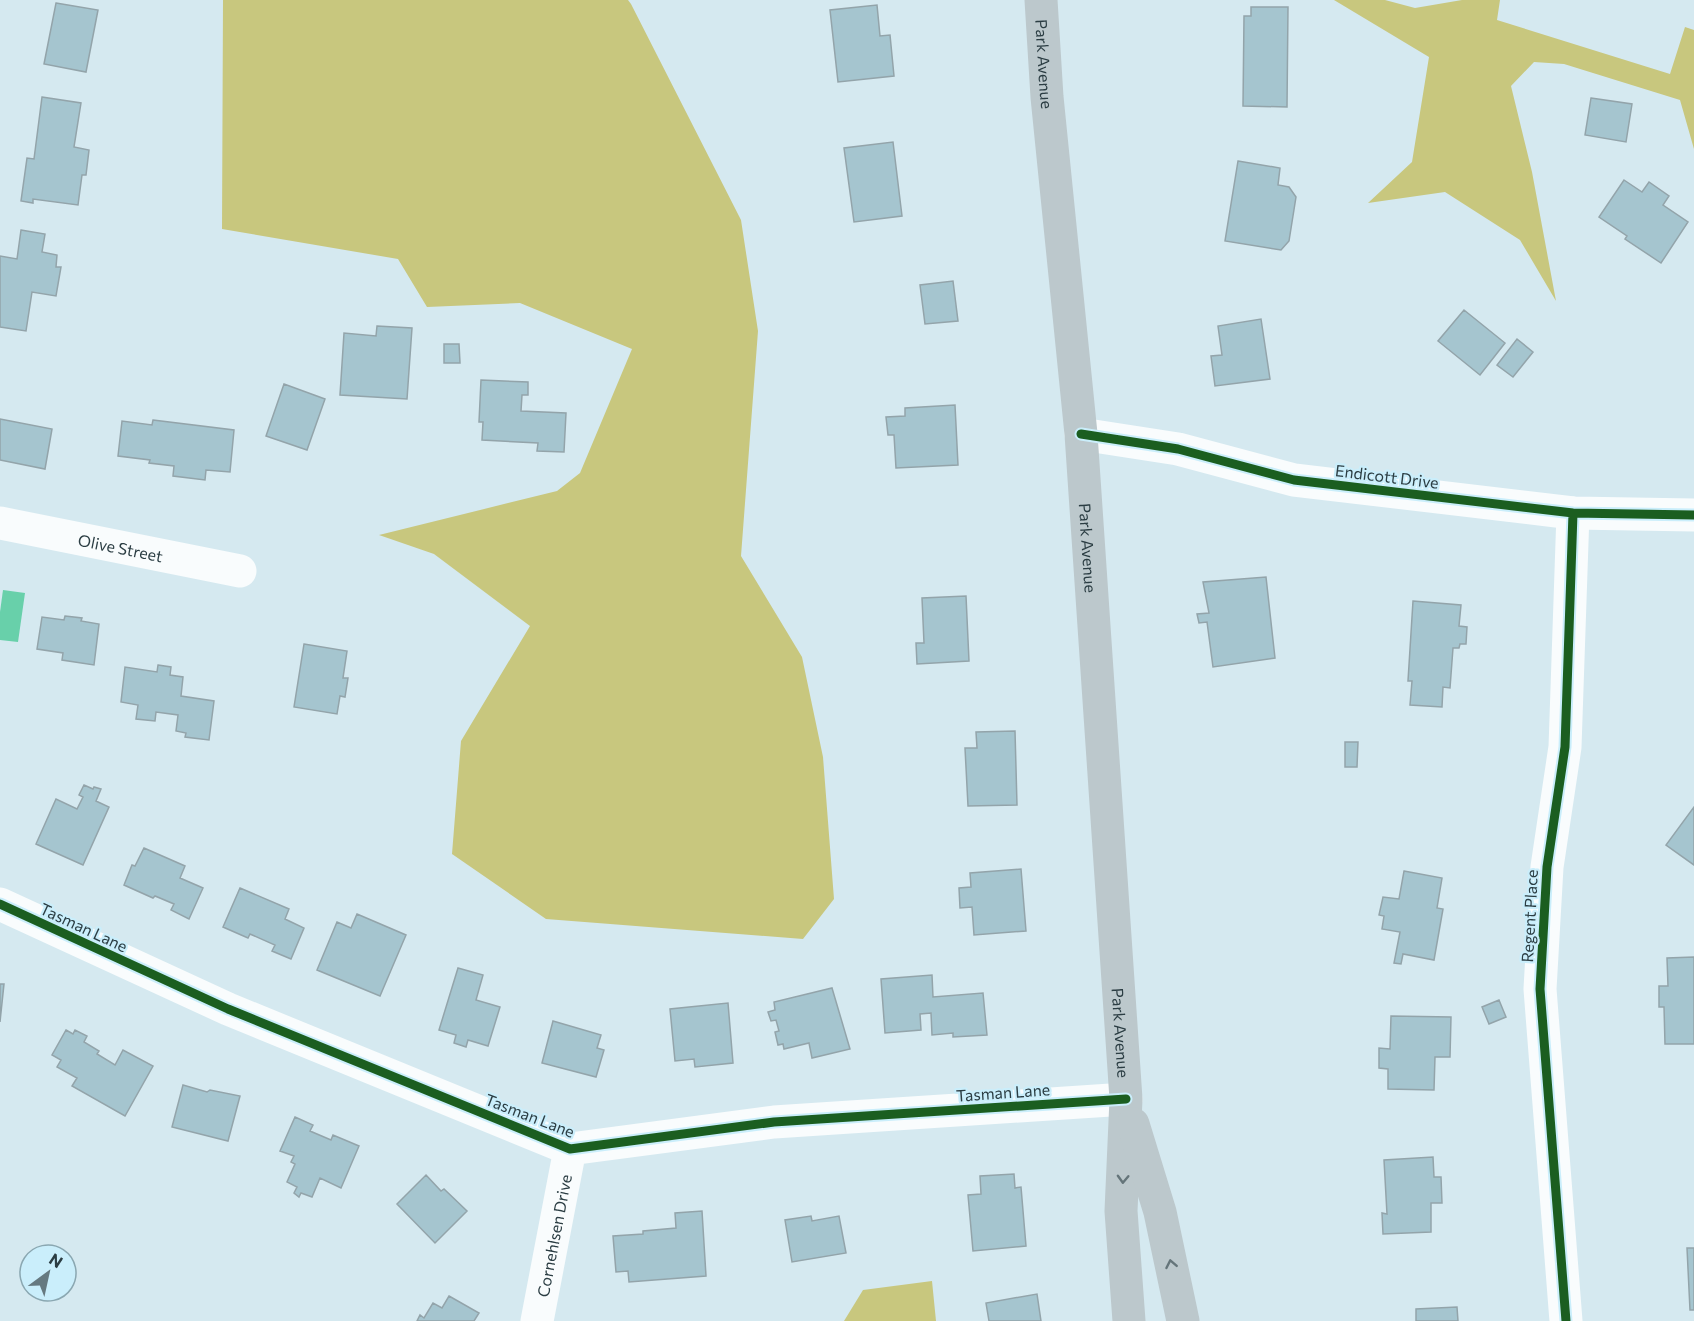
<svg xmlns="http://www.w3.org/2000/svg" width="1694" height="1321" font-family="Commissioner,sans-serif">
<style>
.forest{fill:#c8c77e}
.water{fill:#68d0aa}
.building{fill:#a5c5cf;stroke:#93a4aa;stroke-width:1.5}
.lines{fill:none;stroke-linecap:round;stroke-linejoin:round}
.minor{stroke:#f9fcfd;stroke-width:33}
.major{stroke:#bcc8cc;stroke-width:33}
.cycleway-casing{stroke:#caeefb;stroke-width:13}
.cycleway{stroke:#1b5e20;stroke-width:9}
.oneway{stroke:#65757a}
.labels{text-anchor:middle;dominant-baseline:central;stroke-width:4.5;stroke-linejoin:round;paint-order:stroke}
.street-label{font-size:16px;fill:#2b3d43;stroke:#caeefb}
</style>
<rect width="100%" height="100%" fill="#d5e9f0"/>
<path class="forest" d="M223 0H628L631 4 741 220 758 331 741 556 802 657 823 757 834 899 803 939 546 919 452 854 461 741 530 626 434 554 379 535 557 491 580 473 632 349 520 303 427 307 398 259 222 229Z
M1334 0H1385L1415 8 1462 0H1500L1497 20 1670 74 1685 27 1694 30V149L1680 100 1564 64 1534 62 1511 86 1532 172 1556 301 1520 240 1445 192 1368 203 1412 162 1429 57Z
M932 1281 936 1321H844L863 1290Z"/>
<path class="water" d="M3 590 25 593 18 642 0 640V612Z"/>
<path class="building" d="M56 3 98 10 86 72 44 64Z
M877 5 880 36 890 35 894 76 838 82 830 10Z
M1251 7H1288L1287 107 1243 106 1244 16H1251Z
M42 97 81 103 74 147 89 150 86 175H82L78 205 33 199V203L21 201 27 158 34 159Z
M1591 98 1632 104 1626 142 1585 135Z
M893 142 902 216 854 222 844 148Z
M1238 161 1280 168 1278 185 1289 187 1296 197 1289 241 1281 250 1225 241Z
M1624 180 1642 192 1649 182 1669 196 1663 205 1688 222 1661 263 1625 239 1627 236 1599 217Z
M21 230 45 234 42 252 57 255 56 267H61L56 296 32 292 26 331 0 327V256L17 259Z
M953 281 958 321 925 324 920 285Z
M1464 310 1505 343 1480 375 1438 341Z
M1261 319 1270 379 1215 386 1211 356 1222 355 1218 326Z
M377 326 412 328 407 399 340 395 344 333 376 336Z
M1517 339 1533 352 1513 377 1497 365Z
M444 344H459L460 363H444Z
M481 380 528 382V395H522L521 411 566 413 564 452 537 451 538 443 482 440 483 422H479Z
M284 384 325 399 307 450 266 436Z
M955 405 958 465 896 468 894 435H888L886 417 905 416V408Z
M0 419 52 429 45 469 0 460Z
M153 420 234 430 230 472 206 470 205 480 173 476 174 466 149 463 150 460 118 456 122 421 152 425Z
M1266 577 1275 658 1213 667 1207 622 1199 623 1197 614 1209 613 1203 582Z
M966 596 969 661 917 664 916 643H924L922 598Z
M1413 601 1461 605 1459 626 1467 627 1466 644H1460L1459 648H1453L1450 688 1443 687 1442 707 1410 705 1412 681H1408Z
M65 616 82 618 81 621 99 624 94 665 62 660 63 653 37 649 42 617 64 620Z
M304 644 347 651 343 678H348L345 697 340 696 337 714 294 707Z
M158 665 171 667 170 675 183 677 181 696 214 701 209 740 185 737 186 733 176 731 178 715 156 712 155 721 136 719 138 705 121 702 125 667 157 672Z
M1015 731 1017 805 968 806 965 748H977L976 732Z
M1345 742H1358L1357 767H1345Z
M84 785 93 789 94 787 101 789 96 801 109 807 83 865 36 844 56 799 77 809 83 797 79 795Z
M1694 807V865L1666 845Z
M144 848 185 866 180 878 203 888 189 919 171 910 174 904 155 896 153 898 124 885 132 865 135 866Z
M1021 869 1026 931 974 935 972 907 960 908 959 888 971 887 970 873Z
M1404 871 1442 878 1437 908 1443 909 1434 960 1403 954 1401 964 1394 963 1400 932 1382 929 1384 916 1379 915 1383 897 1399 899Z
M240 888 289 909 285 919 304 928 291 959 272 951 275 945 250 934 248 938 223 927Z
M357 914 406 935 380 996 317 970 337 922 351 928Z
M1694 957V1044H1665L1664 1007H1659V986H1668L1667 958Z
M458 968 483 975 476 1000 500 1007 488 1046 468 1040 466 1047 454 1043 456 1035 439 1030Z
M932 975 933 997 983 993 987 1035 953 1037V1033L932 1035 931 1013 920 1014 921 1030 885 1033 881 979Z
M0 984H4L0 1022Z
M832 988 850 1049 812 1058 809 1043 784 1049 783 1044 778 1045 775 1032 779 1031 776 1020 771 1021 768 1012 775 1010 774 1002Z
M1499 1000 1506 1017 1489 1024 1482 1007Z
M728 1003 733 1063 695 1067 694 1059 675 1061 670 1009Z
M1391 1016 1451 1017 1450 1057H1435L1434 1090 1388 1089V1069L1379 1068V1048L1390 1049Z
M553 1021 601 1035 597 1048 604 1050 596 1077 542 1063Z
M66 1030 73 1034 75 1030 87 1036 84 1042 99 1051 97 1054 115 1065 123 1050 153 1066 125 1116 72 1086 77 1078 57 1067 61 1060 52 1055Z
M183 1085 207 1092 210 1090 240 1096 228 1141 172 1127Z
M295 1117 313 1125 310 1131 331 1140 333 1135 359 1146 341 1188 320 1178 312 1197 301 1193 299 1197 294 1193 297 1187 287 1182 295 1164 291 1162 294 1156 280 1151Z
M1433 1157 1434 1177H1441L1442 1203H1431V1232L1383 1234 1382 1213 1387 1214 1384 1160Z
M1014 1174 1015 1188 1021 1187 1026 1246 973 1251 968 1195 981 1194 980 1176Z
M426 1175 441 1191 444 1189 467 1211 435 1243 397 1204Z
M702 1211 706 1276 629 1282 628 1271 616 1272 613 1236 643 1234V1231L676 1228 675 1213Z
M811 1216 812 1221 839 1216 846 1253 792 1262 785 1220Z
M1687 1248H1694V1310H1690Z
M1037 1294 1041 1321H989L986 1303Z
M449 1296 479 1313 474 1321H417L420 1315 424 1318 433 1303 442 1308Z
M1457 1307 1458 1321H1416V1309Z"/>
<g class="lines">
<g class="minor">
<path d="M1081 434 1178 449 1294 480 1573 513 1694 515"/>
<path id="s1" d="M0 523 240 571"/>
<path d="M0 904 228 1009 570 1149 774 1122 1126 1099"/>
<path id="s2" d="M537 1321 570 1149"/>
<path d="M1566 1321 1540 989 1547 867 1565 747 1573 513"/>
</g>
<g class="major">
<path id="s3" d="M1041 0 1047 97 1081 434 1126 1099 1121 1211 1129 1321"/>
<path d="M1133 1124 1160 1212 1183 1321"/>
</g>
<defs>
<path id="cycleway" d="M1081 434 1178 449 1294 480 1573 513 1694 515
M0 904 228 1009 570 1149 774 1122 1126 1099
M1566 1321 1540 989 1547 867 1565 747 1573 513"/>
</defs>
<use href="#cycleway" class="cycleway-casing"/>
<use href="#cycleway" class="cycleway"/>
</g>
<defs><path id="oneway-chevron" d="M-2-3.5L2.5 0L-2 3.5" fill="none" stroke-width="1.6" stroke-linecap="round" stroke-linejoin="round" transform="scale(1.5)"/></defs>
<g class="oneway">
<use href="#oneway-chevron" transform="translate(1123 1179) rotate(92)"/>
<use href="#oneway-chevron" transform="translate(1171 1264) rotate(-101)"/>
</g>
<g class="labels">
<g class="street-label">
<text stroke="none"><textPath href="#s3" startOffset="64">Park Avenue</textPath></text>
<text transform="translate(1387 476) rotate(7)">Endicott Drive</text>
<text stroke="none"><textPath href="#s1" startOffset="123">Olive Street</textPath></text>
<text stroke="none"><textPath href="#s3" startOffset="550">Park Avenue</textPath></text>
<text transform="translate(1529 916) rotate(-87)">Regent Place</text>
<text transform="translate(84 927) rotate(25)">Tasman Lane</text>
<text stroke="none"><textPath href="#s3" startOffset="1036">Park Avenue</textPath></text>
<text transform="translate(1003 1092) rotate(-4)">Tasman Lane</text>
<text transform="translate(530 1115) rotate(21)">Tasman Lane</text>
<text stroke="none"><textPath href="#s2" startOffset="87">Cornehlsen Drive</textPath></text>
</g>
</g>
<g transform="translate(48 1273) rotate(33)"><circle r="28" fill="#caeefb" stroke="#8aa7b1" stroke-width="1.5"/>
<path d="M0-4.5L10 22L0 15L-10 22Z" fill="#667980"/>
<text y="-9" font-size="16" font-weight="bold" text-anchor="middle" fill="#2b3d43">N</text>
</g>
</svg>
